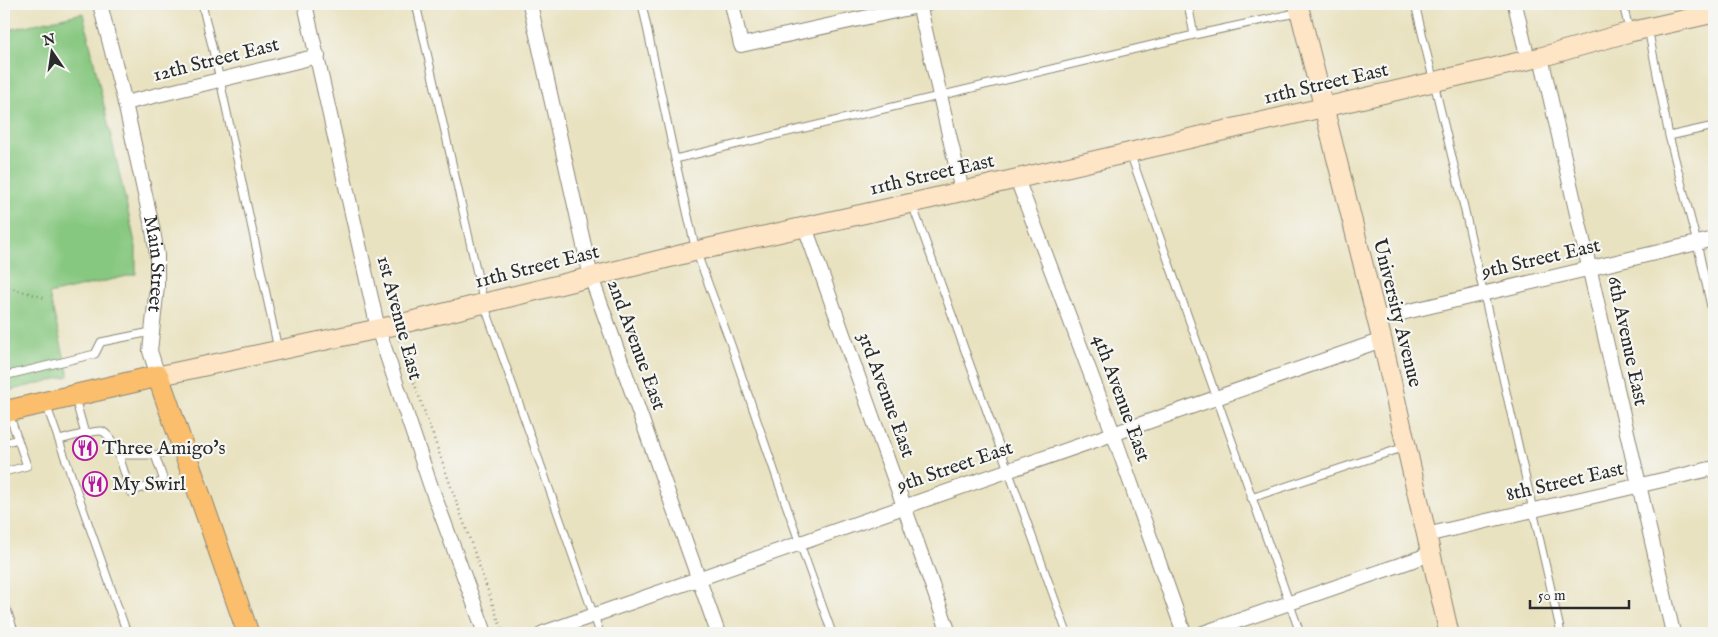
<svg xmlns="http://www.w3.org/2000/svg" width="1718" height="637" font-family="'IM FELL English',serif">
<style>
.green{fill:#87c880;stroke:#597a56}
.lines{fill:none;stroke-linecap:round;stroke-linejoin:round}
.lane-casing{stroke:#8a8676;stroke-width:9}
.street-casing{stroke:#8a8676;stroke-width:16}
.secondary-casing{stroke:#8a8676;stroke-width:21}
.primary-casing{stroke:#8a8676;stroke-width:23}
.path{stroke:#8a8676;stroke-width:2.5;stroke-dasharray:1 4;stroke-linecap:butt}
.lane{stroke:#fff;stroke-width:7}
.street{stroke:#fff;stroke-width:14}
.secondary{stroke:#fde5c5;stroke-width:19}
.primary{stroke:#fabe6d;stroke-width:21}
.labels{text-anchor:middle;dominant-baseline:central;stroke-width:4.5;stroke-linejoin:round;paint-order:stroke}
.street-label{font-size:20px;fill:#2b2b2b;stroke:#f6f6f2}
.poi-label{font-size:20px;fill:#2b2b2b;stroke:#f6f6f2;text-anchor:start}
</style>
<rect width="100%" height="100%" fill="#f6f6f2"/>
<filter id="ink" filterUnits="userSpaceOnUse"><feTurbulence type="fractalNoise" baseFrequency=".02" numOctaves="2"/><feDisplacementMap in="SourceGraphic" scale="10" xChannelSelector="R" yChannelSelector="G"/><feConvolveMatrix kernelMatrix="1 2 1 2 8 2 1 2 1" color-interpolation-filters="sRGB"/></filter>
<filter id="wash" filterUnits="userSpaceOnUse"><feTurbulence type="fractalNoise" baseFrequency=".0096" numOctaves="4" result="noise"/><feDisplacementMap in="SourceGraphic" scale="20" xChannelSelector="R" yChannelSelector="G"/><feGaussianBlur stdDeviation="1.12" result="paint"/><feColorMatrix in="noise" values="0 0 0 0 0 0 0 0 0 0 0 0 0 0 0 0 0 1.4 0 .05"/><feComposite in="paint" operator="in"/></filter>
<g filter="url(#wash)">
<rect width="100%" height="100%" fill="#e9e2c0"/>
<path class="green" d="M83 13 136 247V274L49 294 69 376 4 392V31Z"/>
</g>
<g filter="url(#ink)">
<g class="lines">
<defs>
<path id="lane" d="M202 4 220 80 278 349
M416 4 484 304 600 633
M642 4 675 159 696 251 730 342 784 499 832 633
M1188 4 1194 35
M1415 4 1464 207 1561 633
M1623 4 1629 30
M1648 28 1669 136 1697 243 1714 320
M1669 136 1714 126
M1130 153 1300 633
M675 159 1194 35 1300 12
M912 204 1067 633
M4 376 95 354 101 342 151 332
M75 398 85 434
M46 404 127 633
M59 440C68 438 93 430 101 431 116 434 126 479 130 492L164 481 155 455
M4 443 18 439
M119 455H155L180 448
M4 472 27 466 9 414
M1251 498 1405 447"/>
<g id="street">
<path id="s1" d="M100 4 125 103 153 231 157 255V286L150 351 158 376"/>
<path d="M305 4 378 329 430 484 485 633"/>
<path d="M530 4 591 277 718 633"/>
<path d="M732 4 741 45 927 4"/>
<path d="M919 4 962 191"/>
<path d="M1515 4 1528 60"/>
<path d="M1541 57 1673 633"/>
<path d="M125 103 318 56"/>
<path d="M1017 179 1113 433 1184 633"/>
<path d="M805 227 949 633"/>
<path d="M1376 319 1714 239"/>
<path d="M1426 535 1714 468"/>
<path d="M4 612 11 633"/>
<path d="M543 633 1382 340"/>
<path d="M1203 633 1431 554"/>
</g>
<path id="secondary" d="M1298 4 1382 340 1449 633
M158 376 396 325 696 251 912 203 1541 57 1630 32 1714 13"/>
<path id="primary" d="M4 412 158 376 248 633"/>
</defs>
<use href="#lane" class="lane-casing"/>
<use href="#street" class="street-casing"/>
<use href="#secondary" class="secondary-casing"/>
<use href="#primary" class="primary-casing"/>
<path class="path" d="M4 286 45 298
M399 340 503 633"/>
<use href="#lane" class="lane"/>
<use href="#street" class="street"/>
<use href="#secondary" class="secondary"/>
<use href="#primary" class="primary"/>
</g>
</g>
<defs>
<symbol id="restaurant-ring" viewBox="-11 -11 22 22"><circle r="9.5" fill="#f6f6f2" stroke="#b5179e" stroke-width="1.5"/><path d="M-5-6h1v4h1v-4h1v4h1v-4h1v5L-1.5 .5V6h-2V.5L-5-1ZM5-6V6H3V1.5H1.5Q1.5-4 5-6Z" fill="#b5179e"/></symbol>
</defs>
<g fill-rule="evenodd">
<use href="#restaurant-ring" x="71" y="434" width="28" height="28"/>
<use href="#restaurant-ring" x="81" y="470" width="28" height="28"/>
</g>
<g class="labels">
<g class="street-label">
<text transform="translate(216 60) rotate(-14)">12th Street East</text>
<text transform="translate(1326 84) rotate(-13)">11th Street East</text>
<text transform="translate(932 175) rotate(-13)">11th Street East</text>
<text transform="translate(1541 259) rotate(-13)">9th Street East</text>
<text stroke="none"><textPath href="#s1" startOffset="266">Main Street</textPath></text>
<text transform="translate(537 267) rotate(-14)">11th Street East</text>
<text transform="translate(1397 313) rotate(76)">University Avenue</text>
<text transform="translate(399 318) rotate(75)">1st Avenue East</text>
<text transform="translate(1627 341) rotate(78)">6th Avenue East</text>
<text transform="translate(636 345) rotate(70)">2nd Avenue East</text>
<text transform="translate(886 395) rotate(70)">3rd Avenue East</text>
<text transform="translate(1121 398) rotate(70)">4th Avenue East</text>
<text transform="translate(955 467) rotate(-19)">9th Street East</text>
<text transform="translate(1565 482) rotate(-13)">8th Street East</text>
</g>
<g class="poi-label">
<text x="102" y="448">Three Amigo's</text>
<text x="112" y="484">My Swirl</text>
</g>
</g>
<rect width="1718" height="637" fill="none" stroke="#f6f6f2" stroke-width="20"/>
<g transform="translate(52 52) rotate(347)" stroke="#f6f6f2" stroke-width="4" paint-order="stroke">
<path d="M0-4L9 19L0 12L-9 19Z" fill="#2b2b2b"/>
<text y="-8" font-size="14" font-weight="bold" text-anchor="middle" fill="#2b2b2b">N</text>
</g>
<path d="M1530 600v8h99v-8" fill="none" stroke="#2b2b2b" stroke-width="2.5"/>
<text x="1538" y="600" font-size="15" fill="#2b2b2b" stroke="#f6f6f2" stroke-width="4" paint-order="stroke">50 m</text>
</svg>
